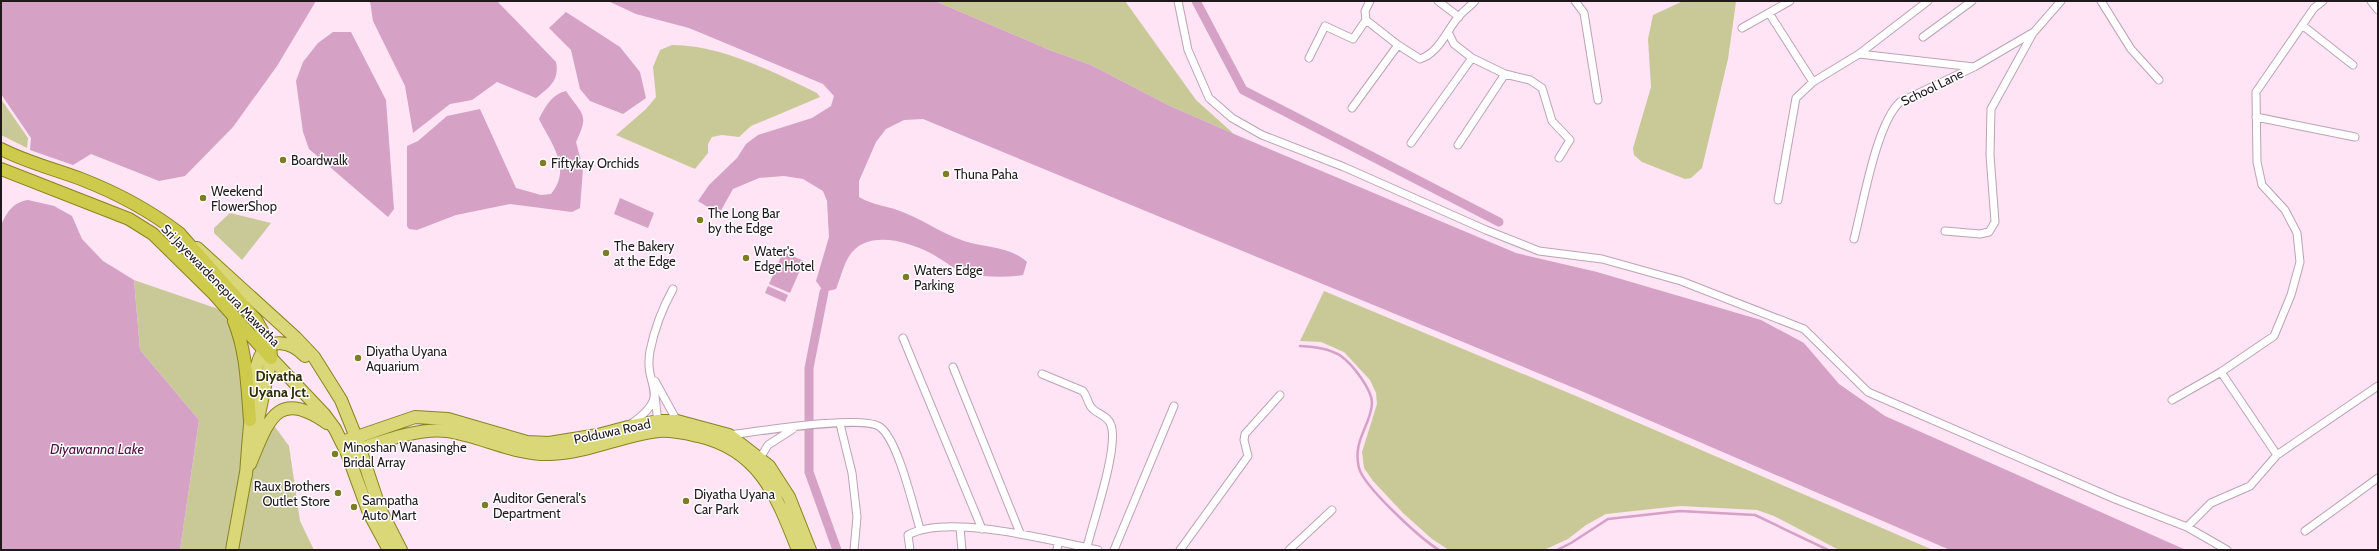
<svg xmlns="http://www.w3.org/2000/svg" width="2379" height="551" font-family="Cabin,sans-serif">
<style>
.green{fill:#c9c998}
.water{fill:#d5a1c5}
.lines{fill:none;stroke-linecap:round;stroke-linejoin:round}
.stream{stroke:#d5a1c5;stroke-width:2.5}
.canal{stroke:#d5a1c5;stroke-width:9}
.minor-casing{stroke:#bca3b4;stroke-width:9}
.primary-casing{stroke:#89831e;stroke-width:14}
.trunk-casing{stroke:#89831e;stroke-width:14}
.minor{stroke:#fff;stroke-width:7}
.primary{stroke:#dad778;stroke-width:12}
.trunk{stroke:#ceca4b;stroke-width:12}
.poi-dot{fill:#7f7c24;stroke:#fff;stroke-width:1.5}
.labels{text-anchor:middle;dominant-baseline:central;stroke-width:3;stroke-linejoin:round;paint-order:stroke}
.street-label{font-size:13px;fill:#21181e;stroke:#fff}
.poi-label{font-size:13px;fill:#21181e;stroke:#fff;text-anchor:start}
.neighbourhood-label{font-size:14px;font-weight:bold;fill:#2d2c02;stroke:#fff}
.water-label{font-size:14px;font-style:italic;fill:#4c0e3f;stroke:#fff}
</style>
<rect width="100%" height="100%" fill="#fee4f5"/>
<path class="green" d="M935 1H1125L1196 100 1234 134 1168 105 1091 65 1052 51Z
M1683 1 1736 2 1728 59 1702 168 1691 178 1685 179 1642 162 1634 155 1633 148 1651 87 1648 39 1653 15Z
M672 45C722 45 773 72 817 93L820 97 751 126 739 137 722 135 712 137 708 144V153L695 169 616 135 646 109 656 97 653 67 660 50Z
M1 99 28 138 27 148 1 135Z
M230 213 271 223 242 260 214 233V228Z
M134 280 230 313 250 420H270L289 446 300 521 314 550H180L199 420 140 350Z
M1324 291 1576 396 1933 550H1839L1774 516 1757 510 1680 506 1606 514 1586 525 1568 539 1544 550H1449L1432 539 1404 514 1373 481 1364 468 1362 452 1377 404 1376 393 1370 380 1344 352 1321 342 1300 341Z"/>
<path class="water" d="M1 1H316L277 66 233 127 185 176 159 181 91 154 73 165 30 150 31 138 1 94Z
M370 1H497L556 62C560 80 549 88 536 98L497 82 472 100 450 104 413 133 405 86 373 21Z
M608 1H935L1052 51 1091 65 1168 105 1234 134 1516 253 1597 272 1761 320 1804 343 1839 384 1885 416 2186 550H1950L1579 390 923 119 904 120 886 129 876 142 859 181V197C874 206 890 206 905 213 925 221 943 234 964 241 986 248 1009 246 1027 262L1023 275C1005 278 986 277 968 274 957 271 944 261 934 255 911 242 865 227 848 258 843 267 840 279 836 289L824 292 816 281 829 237 827 201 823 191 803 179 784 176 759 178 733 189 719 214 698 201 709 185 737 158 746 144 758 135 812 118 831 106 834 96 823 84 689 28 636 14Z
M566 12 620 47 640 72 646 98 623 114 590 101 580 89 571 50 549 28Z
M333 32H351L386 100 394 209 388 217 309 149 303 132 296 81 303 62 318 43Z
M566 91C582 115 590 113 576 142L583 169 580 208 572 212 510 204 456 215 417 230 409 229 407 226V146L418 141 447 116 480 109 516 188 541 195 551 194C572 168 552 145 539 119 545 107 552 94 566 91Z
M620 198 654 213 648 228 614 214Z
M28 200 54 206 72 216 82 239 103 261 134 280 140 350 199 420 180 550H1V225C8 211 12 203 28 200Z
M783 252 804 261 790 293 769 284Z
M768 286 788 295 785 302 765 293Z"/>
<g class="lines">
<path class="stream" d="M1300 346C1314 347 1329 348 1341 356 1352 364 1372 389 1372 403 1371 426 1352 440 1359 468 1364 487 1421 539 1439 550
M1557 550 1571 543 1608 519 1680 511 1755 515 1828 550"/>
<path class="canal" d="M1196 1 1243 90 1499 222
M824 292 809 368V472L837 550"/>
<defs>
<path id="minor" d="M1178 1 1188 50 1209 98 1232 118 1262 135 1344 167 1486 230 1539 251 1602 259 1681 281 1804 329 1868 392 2115 499 2187 527 2227 550
M1370 1 1365 11 1366 20 1398 45 1420 59C1439 53 1447 30 1459 16 1464 11 1470 6 1475 1
M1438 1 1459 17
M1575 1 1584 13 1598 100
M2101 1 2131 49 2159 80
M2371 1 2378 10
M1769 13 1813 82
M2302 25 2353 65
M1742 28 1790 1
M1449 34 1454 44 1472 58 1505 74 1530 80 1542 88 1552 121 1570 140 1559 158
M1923 37 1972 1
M1859 54 1974 67
M1309 58 1325 26 1353 39 1366 20
M1352 108 1398 45
M2256 117 2355 137
M1411 143 1472 58
M1458 145 1505 74
M1778 200 1796 98 1813 82 1859 54 1928 1
M1945 231 1980 234 1989 232 1995 222 1990 155 1991 109 2033 33
M1854 239C1863 205 1876 124 1900 102L1974 67 2034 32 2061 1
M903 338 982 529
M953 367 1020 533
M1042 374 1083 391C1087 396 1087 401 1091 407 1096 414 1108 415 1111 425 1119 447 1093 522 1087 547
M655 381 677 421
M655 396 658 423
M2172 400 2221 372
M631 424C674 393 643 389 650 351 654 331 663 307 673 289
M840 424 852 473 857 517 854 550
M729 435C755 432 864 414 880 427 898 440 913 506 920 529
M2277 455 2378 386
M760 458 768 445 793 429
M2187 527 2211 503 2250 486 2277 455 2221 372 2274 336 2291 295 2300 262 2297 233 2285 210 2262 185 2257 162 2256 92 2314 8 2323 1
M960 528 962 550
M2305 531 2378 478
M910 550 908 535C948 513 1053 541 1098 550
M1057 550 1058 542
M1114 550 1174 406
M1180 550 1248 456 1244 440 1245 434 1280 395
M1289 550 1332 510"/>
<path id="primary" d="M197 248 296 338 314 357 341 400 356 437 380 509 401 550
M271 358 324 414 335 429 347 453 369 513 389 550
M255 433 271 358
M342 442 415 417 448 419 527 442 549 443 598 435 628 427 658 421H677L729 435 769 466 789 497 810 550
M347 453C376 444 417 427 447 431 482 436 514 455 550 454 588 453 622 435 659 431 673 430 685 433 698 436 760 450 777 497 798 550
M250 464C268 422 276 387 327 423
M246 475C248 446 250 418 254 389 255 381 255 370 258 362 266 337 289 339 305 356
M232 550 247 467"/>
<path id="trunk" d="M1 149C26 162 54 169 81 179 117 193 149 210 179 233L256 320 270 345 271 358
M1 169 129 219 153 234 214 294 271 358
M234 321C247 353 247 386 250 420"/>
</defs>
<use href="#minor" class="minor-casing"/>
<use href="#primary" class="primary-casing"/>
<use href="#trunk" class="trunk-casing"/>
<use href="#minor" class="minor"/>
<use href="#primary" class="primary"/>
<use href="#trunk" class="trunk"/>
</g>
<g class="poi-dot">
<circle cx="283" cy="160" r="4"/>
<circle cx="543" cy="163" r="4"/>
<circle cx="946" cy="174" r="4"/>
<circle cx="203" cy="198" r="4"/>
<circle cx="700" cy="220" r="4"/>
<circle cx="606" cy="253" r="4"/>
<circle cx="746" cy="258" r="4"/>
<circle cx="906" cy="277" r="4"/>
<circle cx="358" cy="358" r="4"/>
<circle cx="335" cy="454" r="4"/>
<circle cx="338" cy="493" r="4"/>
<circle cx="686" cy="501" r="4"/>
<circle cx="485" cy="505" r="4"/>
<circle cx="354" cy="507" r="4"/>
</g>
<g class="labels">
<g class="street-label">
<text transform="translate(1932 87) rotate(-26)">School Lane</text>
<text transform="translate(221 285) rotate(46)">Sri Jayewardenepura Mawatha</text>
<text transform="translate(612 431) rotate(-12)">Polduwa Road</text>
</g>
<g class="poi-label">
<text x="291" y="160">Boardwalk</text>
<text x="551" y="163">Fiftykay Orchids</text>
<text x="954" y="174">Thuna Paha</text>
<text x="211" y="191">Weekend<tspan x="211" dy="15">FlowerShop</tspan></text>
<text x="708" y="213">The Long Bar<tspan x="708" dy="15">by the Edge</tspan></text>
<text x="614" y="246">The Bakery<tspan x="614" dy="15">at the Edge</tspan></text>
<text x="754" y="251">Water's<tspan x="754" dy="15">Edge Hotel</tspan></text>
<text x="914" y="270">Waters Edge<tspan x="914" dy="15">Parking</tspan></text>
<text x="366" y="351">Diyatha Uyana<tspan x="366" dy="15">Aquarium</tspan></text>
<text x="343" y="447">Minoshan Wanasinghe<tspan x="343" dy="15">Bridal Array</tspan></text>
<text x="330" y="486" text-anchor="end">Raux Brothers<tspan x="330" dy="15">Outlet Store</tspan></text>
<text x="694" y="494">Diyatha Uyana<tspan x="694" dy="15">Car Park</tspan></text>
<text x="493" y="498">Auditor General's<tspan x="493" dy="15">Department</tspan></text>
<text x="362" y="500">Sampatha<tspan x="362" dy="15">Auto Mart</tspan></text>
</g>
<g class="neighbourhood-label">
<text x="279" y="376">Diyatha<tspan x="279" dy="16">Uyana Jct.</tspan></text>
</g>
<g class="water-label">
<text x="97" y="449">Diyawanna Lake</text>
</g>
</g>
<rect width="2379" height="551" fill="none" stroke="#21181e" stroke-width="4"/>
</svg>
